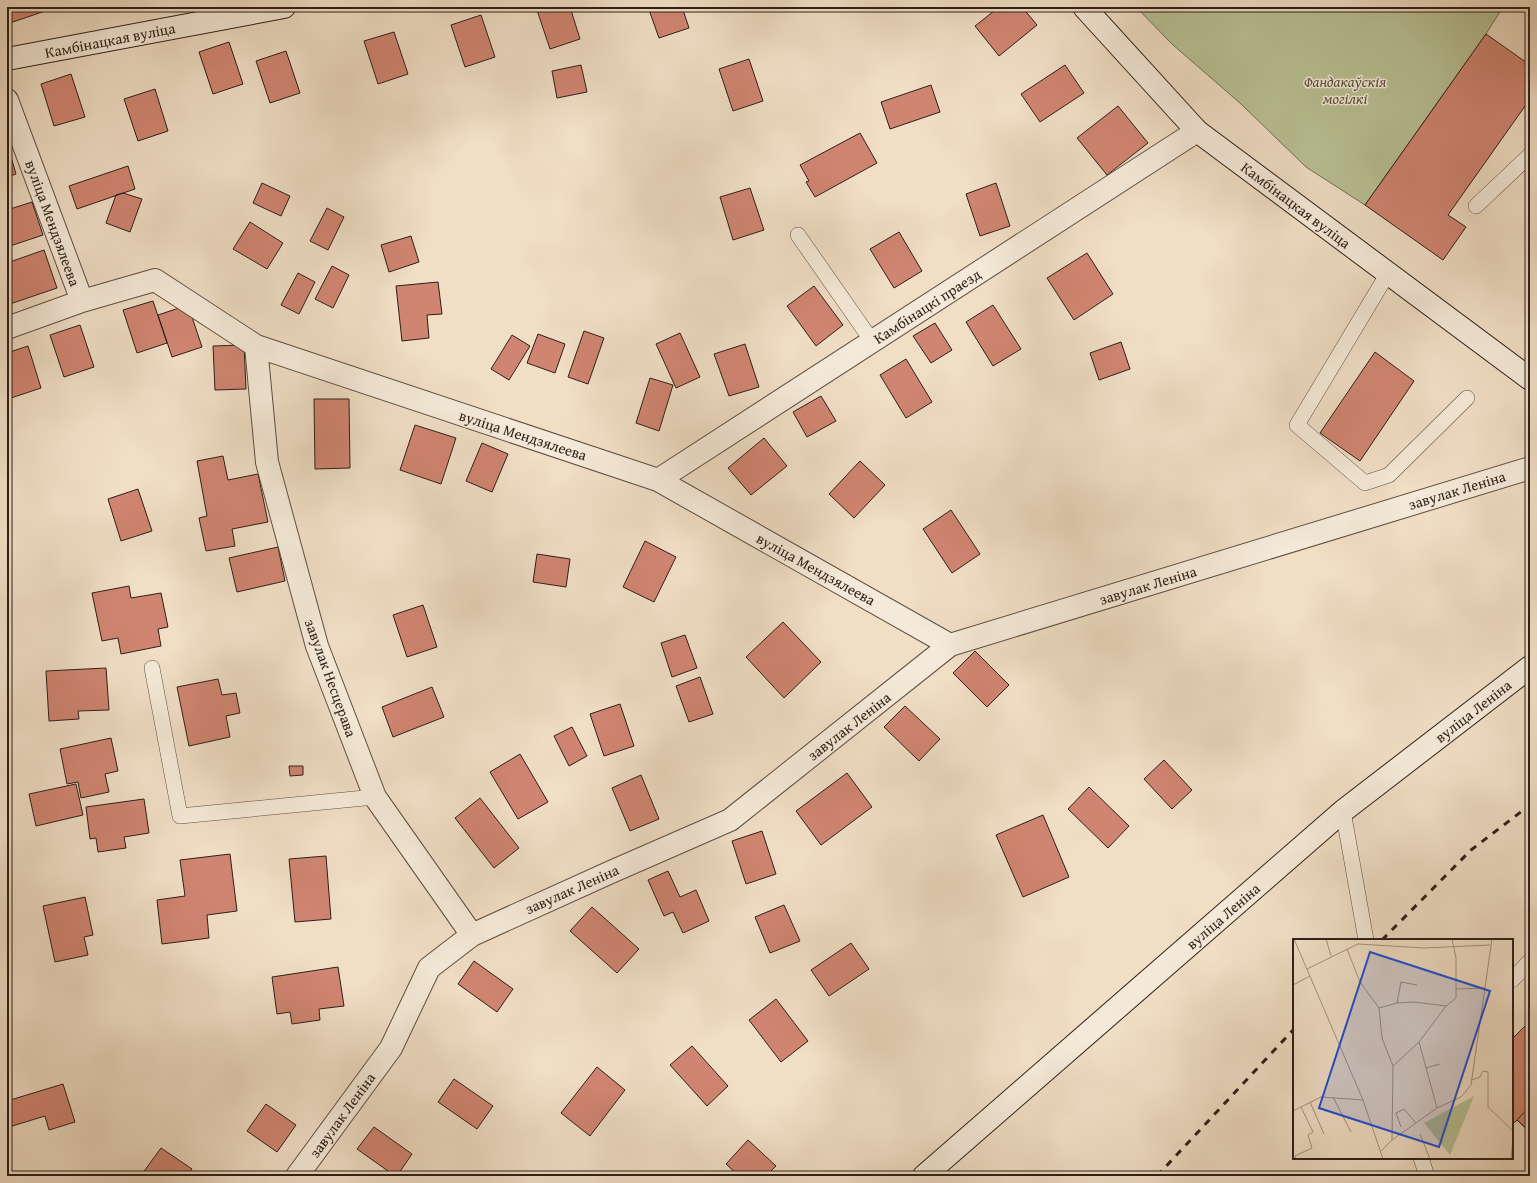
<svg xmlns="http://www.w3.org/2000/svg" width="1537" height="1183" font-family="'Gentium Book Plus',serif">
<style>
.green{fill:#b8c195;stroke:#727056}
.building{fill:#d08572;stroke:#2d1f18}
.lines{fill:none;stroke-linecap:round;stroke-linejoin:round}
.lane-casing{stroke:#5e4f43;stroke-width:16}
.street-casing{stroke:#5e4f43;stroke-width:24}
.secondary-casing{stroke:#2d1f18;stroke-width:24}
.lane{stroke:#f5ead9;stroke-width:15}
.street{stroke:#f5ead9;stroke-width:22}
.secondary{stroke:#f5ead9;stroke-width:22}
.rail{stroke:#2d1f18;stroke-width:3;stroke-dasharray:7 7;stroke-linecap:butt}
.labels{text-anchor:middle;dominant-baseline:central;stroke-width:3;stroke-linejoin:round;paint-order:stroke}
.street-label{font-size:15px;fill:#2d1f18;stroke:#f5ead9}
.park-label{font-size:15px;font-style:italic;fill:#57503e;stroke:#f5ead9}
.inset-road{fill:none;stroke:#a29280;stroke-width:1}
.view{fill:#1d4ed8;fill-opacity:0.15;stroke:#1d4ed8;stroke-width:2}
.inset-edge{fill:none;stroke:#2d1f18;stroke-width:2}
</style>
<rect width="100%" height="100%" fill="#f0dec5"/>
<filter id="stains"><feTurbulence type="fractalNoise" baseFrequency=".005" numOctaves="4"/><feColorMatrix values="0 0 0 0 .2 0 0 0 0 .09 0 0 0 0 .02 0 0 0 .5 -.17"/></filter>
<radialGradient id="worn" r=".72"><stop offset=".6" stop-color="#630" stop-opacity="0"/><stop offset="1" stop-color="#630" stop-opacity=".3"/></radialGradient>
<path class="green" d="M1136 7H1503L1486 34 1365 205 1306 167 1241 104 1172 44Z"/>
<path class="building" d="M7 7H47L48 10 7 24Z
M536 7H570L580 39 550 49Z
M648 7H682L689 28 659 38Z
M999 7H1022L1037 25 999 56 975 26Z
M481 15 495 57 465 67 451 25Z
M394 32 408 74 378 84 364 41Z
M1486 34 1530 65V99L1448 215 1466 227 1443 260 1365 205Z
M229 42 243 84 213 94 199 52Z
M286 51 300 93 270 103 256 61Z
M749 59 763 101 733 111 719 69Z
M581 65 587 92 557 98 552 71Z
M1065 65 1084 93 1040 122 1021 94Z
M71 74 85 117 54 126 41 84Z
M931 85 940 112 890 129 881 102Z
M155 89 168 131 138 141 124 99Z
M1118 106 1148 143 1107 175 1077 138Z
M860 133 877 163 815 197 806 182 809 181 800 165Z
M11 157 16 174 7 177V158Z
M128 166 135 189 77 209 69 186Z
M262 183 290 196 281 216 253 203Z
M996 183 1010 226 980 236 966 194Z
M750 188 764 230 733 240 720 197Z
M7 191 12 207 7 209Z
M123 193 142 199 130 232 106 223 116 195Z
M32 202 43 235 7 247V210Z
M327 208 344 217 328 250 310 241Z
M250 222 283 243 267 269 233 249Z
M899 232 922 271 894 288 870 249Z
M411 236 419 262 389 272 381 245Z
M44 250 57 288 7 305V263Z
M1087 253 1113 294 1074 320 1047 278Z
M332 266 349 275 333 308 315 299Z
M298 273 315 282 299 314 281 305Z
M438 282 442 314 427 315 429 338 402 341 396 286Z
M814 286 843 325 816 346 787 306Z
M153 301 167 343 137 353 123 310Z
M188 305 202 347 172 357 158 315Z
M993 305 1021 349 993 366 966 322Z
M935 323 952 350 931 363 913 336Z
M80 325 94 367 64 377 50 335Z
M584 331 604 338 588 384 568 377Z
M680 333 700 377 676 388 656 344Z
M538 334 565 344 555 373 527 363Z
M512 335 530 346 509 380 491 369Z
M1121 342 1130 369 1099 380 1090 353Z
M745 344 759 387 729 396 714 354Z
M244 345 246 389 215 390 213 346Z
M28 346 41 388 11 398 7 385V353Z
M1375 352 1414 381 1360 461 1320 433Z
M906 359 932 402 906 418 880 375Z
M650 378 673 385 659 431 636 423Z
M821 396 836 421 807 437 793 412Z
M314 399H349L350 468 315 469Z
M415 425 456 438 441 484 400 470Z
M764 438 787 466 751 495 728 468Z
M482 443 508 454 492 492 466 481Z
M223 456 228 480 258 474 268 522 232 529 235 546 206 551 199 518 207 516 197 461Z
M860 461 885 485 854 518 829 494Z
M138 489 152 531 121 541 108 499Z
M951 510 980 554 952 573 923 529Z
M645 541 676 557 654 602 623 587Z
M278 547 285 581 237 592 229 558Z
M537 554 570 559 566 587 533 582Z
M129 586 131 598 161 593 168 627 158 629 161 646 121 654 118 638 102 641 92 593Z
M423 605 437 647 407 657 393 615Z
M783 622 821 662 784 698 746 657Z
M685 635 697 668 672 677 661 643Z
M975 651 1009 685 987 707 953 673Z
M106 668 109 710 78 711 79 719 49 721 46 671Z
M700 677 713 714 689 722 676 686Z
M218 679 222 695 236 693 240 713 226 716 230 737 189 746 177 687Z
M432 687 444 717 393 737 382 707Z
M620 704 634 746 604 756 590 714Z
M905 706 940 739 919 761 884 727Z
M572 727 587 756 569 766 554 736Z
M111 738 118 771 105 774 109 792 81 798 78 782 67 784 60 749Z
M520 754 548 802 518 819 490 772Z
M1164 760 1192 790 1172 809 1144 779Z
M289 766H303V775L290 776Z
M847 773 872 807 821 845 796 811Z
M641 775 659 819 630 831 612 788Z
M76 784 83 815 36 826 29 794Z
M1089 787 1129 826 1108 848 1068 809Z
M480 798 519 848 494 868 455 818Z
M144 799 149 833 124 837 126 848 98 852 96 838 90 839 86 807Z
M1043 815 1069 877 1023 897 996 835Z
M762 831 776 874 746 884 732 841Z
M230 854 237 911 207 915 209 938 162 944 157 900 185 896 180 860Z
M326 856 331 919 295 922 289 859Z
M668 871 680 897 696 890 709 921 683 933 673 912 664 916 648 880Z
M85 897 93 935 84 937 88 955 55 962 43 906Z
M784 905 800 941 770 953 755 917Z
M592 907 639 949 617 973 570 931Z
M851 943 869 969 829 996 811 970Z
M474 961 513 989 497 1012 458 984Z
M338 967 344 1006 319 1009 320 1020 292 1024 290 1012 277 1014 272 977Z
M776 999 808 1041 781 1062 749 1020Z
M1530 1021V1132L1517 1120 1512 1125V1039Z
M692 1046 728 1086 707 1106 670 1065Z
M597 1067 625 1090 590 1136 561 1113Z
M454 1079 493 1106 477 1129 438 1102Z
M63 1084 75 1122 49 1130 45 1116 9 1127 7 1122V1101Z
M266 1104 296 1125 277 1152 247 1131Z
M1530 1106V1132L1517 1120Z
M374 1127 412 1154 397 1176H395L357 1149Z
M748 1140 776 1166 766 1176H739L726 1164Z
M161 1148 192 1169 187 1176H145L142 1174Z"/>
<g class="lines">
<defs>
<path id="lane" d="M1476 206 1530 155
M798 235 872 341
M1388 273 1297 425 1365 483 1389 475 1467 398
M152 668 180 816 375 797
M1343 811 1366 940
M1512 980 1530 961
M1421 1158 1427 1176"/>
<path id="street" d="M7 100 82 301 155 280 256 346 658 480 950 645
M7 328 82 301
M256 346 267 462 317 646 375 797 472 935
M658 480 1197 131
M297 1176 391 1048 429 968 472 935 611 872 730 820 950 645 1530 468"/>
<path id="secondary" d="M1084 7 1197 131 1530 379
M7 59 284 7
M924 1176 1343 811 1530 667"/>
</defs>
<use href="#lane" class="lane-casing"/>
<use href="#street" class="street-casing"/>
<use href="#secondary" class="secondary-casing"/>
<use href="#lane" class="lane"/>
<use href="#street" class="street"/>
<use href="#secondary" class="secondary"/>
<path class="rail" d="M1382 940 1471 850 1530 805
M1157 1176 1294 1029"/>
</g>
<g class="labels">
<g class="street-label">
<text transform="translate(110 40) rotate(-11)">Камбінацкая вуліца</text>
<text transform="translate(1296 205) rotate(37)">Камбінацкая вуліца</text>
<text transform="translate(53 223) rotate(70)">вуліца Мендзялеева</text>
<text transform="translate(927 306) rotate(-33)">Камбінацкі праезд</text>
<text transform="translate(523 435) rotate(18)">вуліца Мендзялеева</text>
<text transform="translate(1457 490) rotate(-17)">завулак Леніна</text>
<text transform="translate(816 569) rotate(29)">вуліца Мендзялеева</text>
<text transform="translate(1148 585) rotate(-17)">завулак Леніна</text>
<text transform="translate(331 678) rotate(70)">завулак Несцерава</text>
<text transform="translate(1473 711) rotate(-38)">вуліца Леніна</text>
<text transform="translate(849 726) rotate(-38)">завулак Леніна</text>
<text transform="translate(572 889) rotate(-24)">завулак Леніна</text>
<text transform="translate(1223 916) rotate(-41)">вуліца Леніна</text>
<text transform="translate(342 1115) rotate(-54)">завулак Леніна</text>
</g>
<g class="park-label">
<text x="1345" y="81">Фандакаўскія<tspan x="1345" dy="17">могілкі</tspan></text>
</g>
</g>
<g transform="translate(1293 939)">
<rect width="220" height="220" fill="#f0dec5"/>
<path d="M181 157 157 216 131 184Z" fill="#b8c195"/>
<path class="inset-road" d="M1 0 70 161 90 220M33 0 38 17M159 0 163 19V50M54 10 67 43 86 69 89 99 100 127 99 201M14 30 65 5 131 9 197 6M0 46 17 37M104 64 108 43 124 46M86 69 104 64 121 63 153 67M126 103 144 169M100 127 126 103 153 67 163 59V50L191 49M133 129 147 125M179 141 187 138 190 132 195 133V168L220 192M40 158 58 193M17 163 31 195M0 172 28 158 70 161M108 188 103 174 111 170 123 184M127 195 137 220M88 212 99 201 144 169 168 158 178 146 199 0M3 220 2 217 19 209 15 196 20 193 8 168M218 220 220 199"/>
<path class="view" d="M77 13 197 52 146 208 26 169Z"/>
<rect width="220" height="220" class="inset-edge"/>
</g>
<rect width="1537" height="1183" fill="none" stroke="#f0dec5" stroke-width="24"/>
<rect x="8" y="8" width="1521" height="1167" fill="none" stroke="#2d1f18" stroke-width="2"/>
<rect x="12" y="12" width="1513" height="1159" fill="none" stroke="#2d1f18"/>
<rect width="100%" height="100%" filter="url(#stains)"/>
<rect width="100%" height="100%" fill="url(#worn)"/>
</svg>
